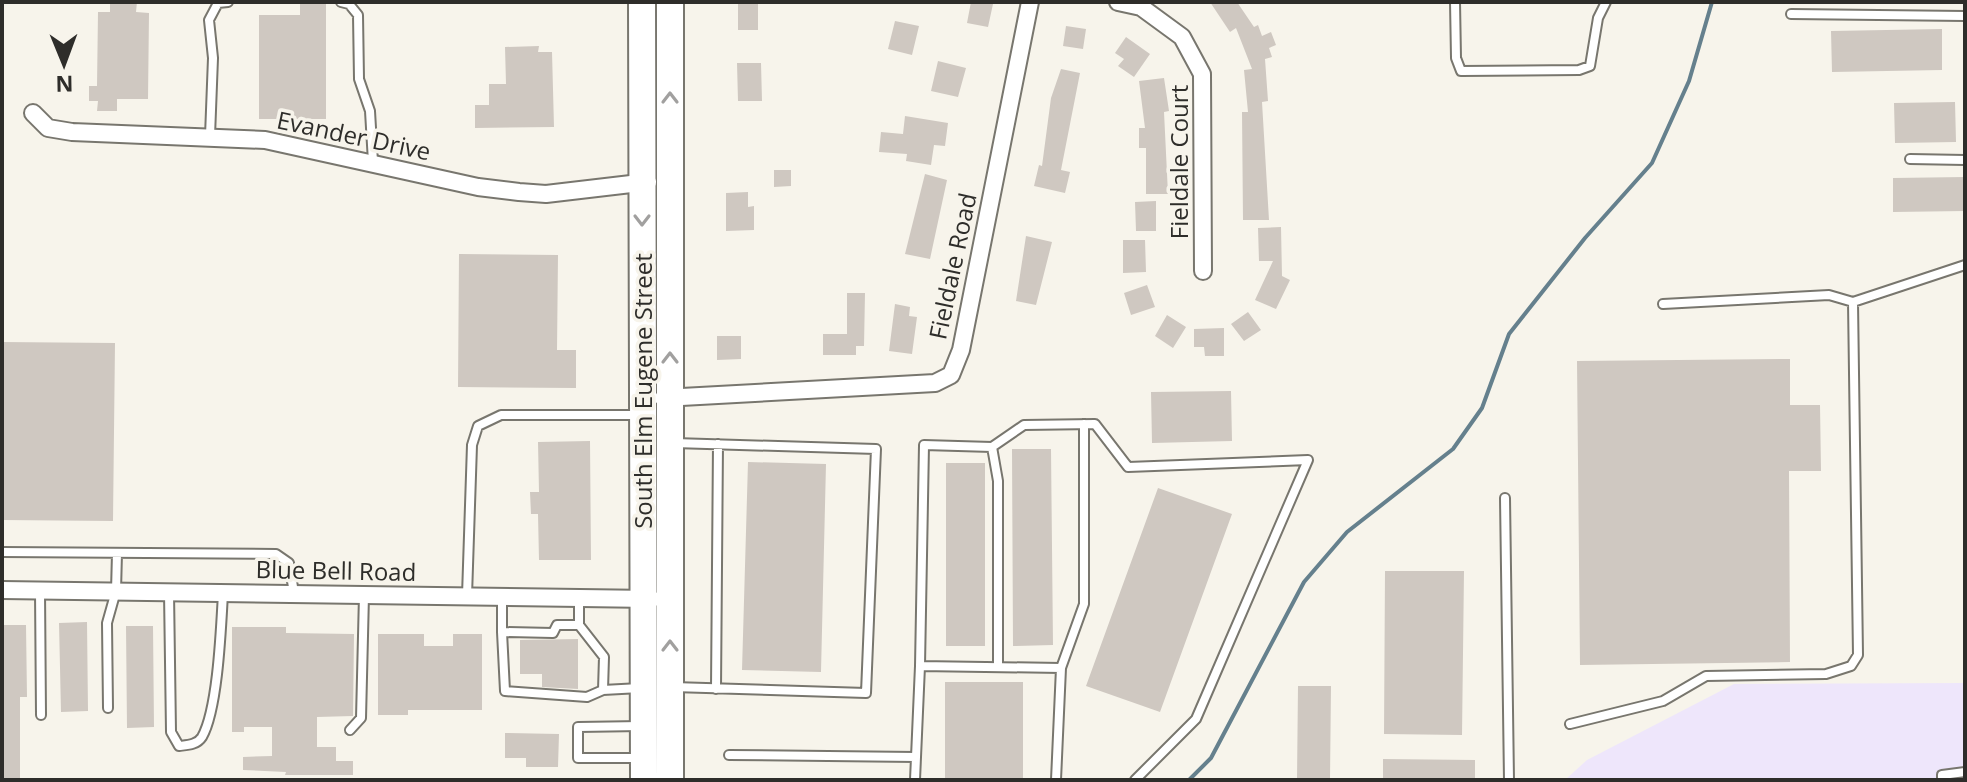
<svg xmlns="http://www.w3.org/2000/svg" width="1967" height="782" font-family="'Open Sans',sans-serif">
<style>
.industrial{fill:#eee6fb}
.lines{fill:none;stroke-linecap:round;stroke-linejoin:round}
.stream{stroke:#65808d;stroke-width:4}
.building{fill:#cfc8c1}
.service-casing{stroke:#78766e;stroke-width:12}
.minor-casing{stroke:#78766e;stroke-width:20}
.primary-casing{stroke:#78766e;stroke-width:30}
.service{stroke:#fff;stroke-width:8}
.minor{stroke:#fff;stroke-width:16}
.primary{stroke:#fff;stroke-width:26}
.oneway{stroke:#a1a09f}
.labels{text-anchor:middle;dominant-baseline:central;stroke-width:7;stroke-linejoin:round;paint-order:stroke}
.street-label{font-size:24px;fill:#2e2d2a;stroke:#f7f4eb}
</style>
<rect width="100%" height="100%" fill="#f7f4eb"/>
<path class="industrial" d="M1965 683V780H1565L1587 760 1734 684Z"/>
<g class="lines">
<path class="stream" d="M1189 780 1211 758 1304 582 1347 532 1453 449 1482 408 1509 334 1585 238 1652 163 1689 81 1712 2"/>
</g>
<path class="building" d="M110 2H137L136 12 149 13 148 99H117V111H97L98 101H89V86H97L98 12H110Z
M738 2H758V30H738Z
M971 2 993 4 988 27 967 23Z
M1210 2H1237L1254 27 1258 25 1262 36 1271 32 1276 45 1269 48 1272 57 1265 59 1268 101 1262 102 1269 220H1243L1242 112H1248L1244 70 1252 69 1236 28 1230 32Z
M300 4H326V119H259V15H300Z
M895 21 919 26 912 55 888 49Z
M1066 26 1086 29 1083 49 1063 46Z
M1942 29V70L1832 72 1831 31Z
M1126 37 1150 54 1134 77 1118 66 1124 59 1115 53Z
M539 46 538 52H552L554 127 475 128V105H489V84H506L505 47Z
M938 61 966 68 958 97 931 91Z
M737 63H761L762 101H738Z
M1061 69 1080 73 1061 170 1070 172 1065 193 1034 186 1039 165 1042 166 1051 98Z
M1164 78 1169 111 1164 112 1168 194H1146V148H1139V128H1145L1139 81Z
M1955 102 1956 142 1895 143 1894 103Z
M905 116 948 123 945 146 934 145 931 165 906 161 907 154 879 152 881 132 903 134Z
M774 170H791V186L774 187Z
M925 174 947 180 930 259 905 254Z
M1965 177V211L1893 212V178Z
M748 192V207L754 206V230L726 231V193Z
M1156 201V231H1136L1135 202Z
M1281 227 1282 276 1290 280 1276 309 1255 300 1273 261H1259L1258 228Z
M1026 236 1052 242 1036 305 1016 301Z
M1123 240H1145L1146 272 1123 273Z
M459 254 558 255 557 350H576V388L458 387Z
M1147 285 1155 307 1131 315 1124 293Z
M847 293H865L864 346H856V355H823V334H847Z
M895 304 910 307 909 316 917 317 912 354 889 351Z
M1248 312 1261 330 1244 341 1231 324Z
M1167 315 1186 327 1173 348 1155 336Z
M1224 328V356H1205L1204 347H1194V329Z
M717 336H741V359L717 360Z
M2 342 115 343 113 521 2 520Z
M1790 359V405H1820L1821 471H1789L1790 662 1580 665 1577 361Z
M1231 391 1232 441 1152 443 1151 392Z
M590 441 591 560H539L538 514H531L530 492H539L538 442Z
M1012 449H1051L1053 645 1013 646Z
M748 462 826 464 821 672 742 670Z
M946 463H985V646H946Z
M1158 488 1232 514 1160 712 1086 686Z
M1385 571H1464L1462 735 1384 734Z
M87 622 88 711 61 712 59 623Z
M2 625H26L27 697H20V780H2Z
M126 626H153L154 727 127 728Z
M232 627H286V633L354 634 353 716 317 717V747H336V761H353V775H285L286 772 243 770V757L272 756V727H244V732H232Z
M378 634H424V646H453V634H482V710H408V715H378Z
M578 639V689L542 687V674H520V640Z
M945 682H1023V780H945Z
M1298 686H1331L1330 780H1297Z
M505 733 559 734 558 767H526V758H505Z
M1383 759 1475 760V780H1383Z"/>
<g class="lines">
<defs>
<path id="service" d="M341 2 349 4 358 15 359 79 370 111 373 162
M1455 2 1456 58 1461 71 1579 70 1590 66 1598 18 1606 2
M1791 14 1965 16
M210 136 213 58 209 20 218 3 228 2
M1910 159 1965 160
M1853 302 1965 265
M992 447 998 481V667
M1505 498 1509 780
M2 552 276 554 289 563 294 593
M40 591 41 715
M169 592 171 732 179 746C187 745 197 745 202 737 218 709 221 628 223 593
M467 596 472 445 478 426 501 415H639
M502 597V632L553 633 557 625H579
M579 597V625L604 657 603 690 640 688
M502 632 505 691 587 697 603 690
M920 666 924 445 992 447 1024 425 1095 424 1128 467 1308 460 1196 719 1135 780
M1061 668 1084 604V424
M673 687 866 693 876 449 674 443
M716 689 718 444
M108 708 107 623 116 591 117 553
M1570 724 1663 701 1706 676 1826 674 1851 666 1858 655 1853 302 1829 295 1663 304
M350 730 361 718 364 595
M729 755 916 757
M641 758H578V727L641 726
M915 780 920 666 1061 668 1056 780
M1942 780V775L1965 772"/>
<path id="minor" d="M1118 2 1141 7 1182 37 1202 74 1203 271
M33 113 48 128 72 132 265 140 478 187 519 192 546 194 648 182
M663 398 935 383 951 375 961 350 1030 2
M2 590 652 599"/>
<path id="primary" d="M642 2 644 780
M670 2V780"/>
</defs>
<use href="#service" class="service-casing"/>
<use href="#minor" class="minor-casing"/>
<use href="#primary" class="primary-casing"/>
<use href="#service" class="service"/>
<use href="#minor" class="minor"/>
<use href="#primary" class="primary"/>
</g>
<defs><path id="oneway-chevron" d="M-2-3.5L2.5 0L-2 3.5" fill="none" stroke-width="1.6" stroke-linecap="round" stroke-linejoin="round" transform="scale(2)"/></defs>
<g class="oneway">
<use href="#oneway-chevron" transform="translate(670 98) rotate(-90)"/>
<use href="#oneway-chevron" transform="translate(642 220) rotate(90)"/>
<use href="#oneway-chevron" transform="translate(670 358) rotate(-90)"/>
<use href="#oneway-chevron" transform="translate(670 646) rotate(-90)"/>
</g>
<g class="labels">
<g class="street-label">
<text transform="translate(354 135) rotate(12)">Evander Drive</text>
<text transform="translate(1178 162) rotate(-90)">Fieldale Court</text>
<text transform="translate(952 266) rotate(-78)">Fieldale Road</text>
<text transform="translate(642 391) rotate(-90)">South Elm Eugene Street</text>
<text transform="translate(336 570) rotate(1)">Blue Bell Road</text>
</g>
</g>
<rect width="1967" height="782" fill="none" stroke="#2e2d2a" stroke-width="8"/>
<g transform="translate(64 64) rotate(179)" stroke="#f7f4eb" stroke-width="6" paint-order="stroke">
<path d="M0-6L14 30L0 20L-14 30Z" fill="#2e2d2a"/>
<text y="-12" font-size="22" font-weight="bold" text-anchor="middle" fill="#2e2d2a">N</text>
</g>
</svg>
